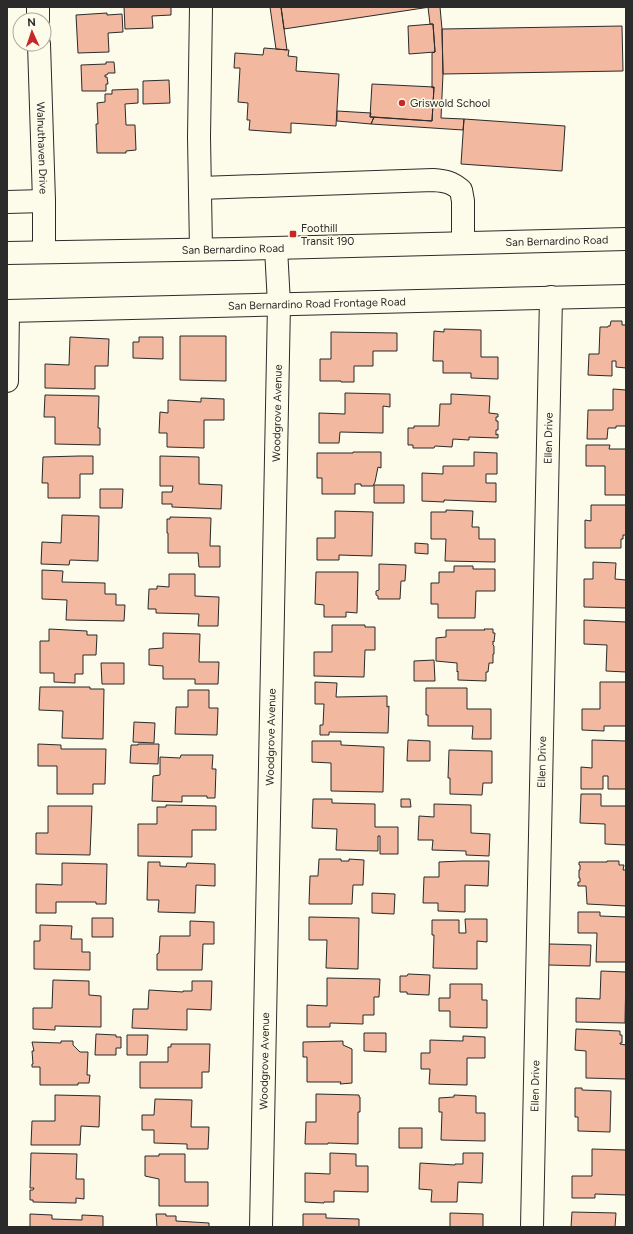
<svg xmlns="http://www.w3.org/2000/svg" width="633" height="1234" font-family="Figtree,sans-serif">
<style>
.building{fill:#f2b8a0;stroke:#2b2b2b}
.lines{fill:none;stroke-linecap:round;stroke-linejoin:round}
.minor-casing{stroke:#2b2b2b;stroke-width:24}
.minor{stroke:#fdfbea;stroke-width:22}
.poi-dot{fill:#c62828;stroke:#fdfbea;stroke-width:1.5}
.labels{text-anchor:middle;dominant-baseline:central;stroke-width:3;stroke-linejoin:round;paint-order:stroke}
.poi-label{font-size:11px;fill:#2b2b2b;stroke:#fdfbea;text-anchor:start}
.street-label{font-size:11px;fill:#2b2b2b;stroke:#fdfbea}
</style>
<rect width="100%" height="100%" fill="#fdfbea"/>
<path class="building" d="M124 7H171V15L152 16 153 28 125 29Z
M270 7H281L287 50 276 49Z
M281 7H430L284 29Z
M428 7H440L442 29 443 74 441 118 464 119 463 130 371 124 374 117 432 121 434 87 432 88V53L435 52 433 24H430Z
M107 13V15L122 14 123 32 108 33 109 52 78 53 76 15Z
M433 24 435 52 409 54 408 26Z
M622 26 623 71 443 74 442 29Z
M264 48 289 50 288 56 297 57 296 71 339 74 336 126 291 123V133L249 130 250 120H247L248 103 238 102 240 68H234L235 53 263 55Z
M106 62H114L115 73H108L107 75H105V77H107L108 84H106V91H82L81 65 106 64Z
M169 80 170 103 143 104V81Z
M372 84 434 87 432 121 370 117Z
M138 89V103L125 104 126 125H135L136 150 126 151V153H97L96 124H98L97 103 105 102V94H112V90Z
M337 111 371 113 370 117H374L371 124 337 121Z
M464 119 565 126 562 171 461 164Z
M611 321H622V325H626V368L616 367V361H612V376L588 375 589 354H599L600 327H608V326H610Z
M444 329 481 330V357H498V379L471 378V373H443V361H433L434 331 444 332Z
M331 332 397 333V351H373V366H354V382H341V381H320V359H331Z
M180 336H226V381L180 380Z
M70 337 109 339 108 366H95V389L45 388V364L69 365Z
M139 337H163V359L133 358V342H139Z
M613 389 626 390V426H616V428H608L607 439H587L588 410H613Z
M345 393 390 394V407L383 406V433L340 432 339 443H319V413L345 414Z
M451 394 490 396 489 413 498 414V417H496V421H498V430H496V435L498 434V438L469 437V440L453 439 452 447 435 446 434 448H413V445H408V428H414V426H439L440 404H451Z
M45 395 99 396 98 428H100V445L55 444V417H44Z
M201 398 224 399V420H204V448L167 447V433H159L160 412 168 413V400L201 402Z
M586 445H610L609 449H626V495H605V466H586Z
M353 452H381V468L378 467 375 482 373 486H361V484H355V494H322V478H317V453H353Z
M474 452 497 453V474H486V483H496V502L444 500V502L422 501V473L443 474V466H474Z
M79 456H93V474H80V498H48V483H42L43 457Z
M160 456 199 457V484L222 485 221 509 172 507V504H162V492H172L173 486H160Z
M374 485H404V503H374Z
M100 489H123L122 508H100Z
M591 505H626V535H623V539H621V548H585V520L591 521Z
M446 510 473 511 472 527H479V539H495V562L445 561 446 539H431V512H446Z
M335 511 373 512 372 556 339 555V560H317V538H335Z
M62 515 99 516 98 561 70 560 69 565 41 564 42 542 61 543Z
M170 517 211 518 210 546H220V567H199L198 553H168V533H167V519H170Z
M415 543 428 544V554L415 553Z
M593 562 616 563 615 579 626 580V608L584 607V579H593Z
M379 564 406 565 405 581H401L400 599H378V596L376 595V591L379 590Z
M454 566H473V569H495V591H476L475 618H438V604H431V583H439V572H454Z
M42 570 63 571 62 582 105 583V594H116V605H125L124 621 66 620 67 600 42 599Z
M316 572H358L357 613 346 612V617H324V605L315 604Z
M169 574H195V596L219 597 218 626H198L199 614 156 613V609H148L149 589H157V586L169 587Z
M584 620 626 622V672L606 671 607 645 584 644Z
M332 625H365V627H375V650H365L364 677 314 676V652H332Z
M49 629 87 631V635H97L96 655H83V674H75V683L54 682V673H40V641H49Z
M484 629H493V633H495L494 642 493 641V645L494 646V654H493V663H489L488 672H486V681L458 680V671L457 672V663L436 661V638L446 637V630H485Z
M163 633 200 634 199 662H219L218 684H195V679H163V666L149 665V649L163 648Z
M434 660 435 681H414V661Z
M101 663H124V684H102Z
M315 682 337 683 336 697 387 696V707L389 706 388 733 329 732V735H320V725H323L324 704H315Z
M600 682H626V726H604V731L582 730V709H600Z
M40 687H90V689H104L103 739 62 738 63 711 39 710Z
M426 688H467V709H491V739H472L473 726H428V715H426Z
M188 690H209V708H218L217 735 175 734 176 707H188Z
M134 722 155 723 154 743 133 742Z
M408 740 430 741V761H407Z
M592 740 626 741V789H608V776H603V789H581V767L592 768Z
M312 741H341V745L384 747 383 792 331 791V763L312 762Z
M38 744 61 745V749H106L105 784H93V794H57V766H38Z
M138 744H159L158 764 130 763 131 745H138Z
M449 750 492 751V783H483L482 795 450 794V778H448Z
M181 755H213L212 769H216L215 798H207V796H182V802L152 801 153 776 160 775V757L180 758Z
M581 794H601V806H626V845L605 844V824L580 823Z
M313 799H332V803L375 804V827H398V854H380V836H378V851L336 850 337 829 312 828Z
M401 799H410L411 807H401Z
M434 804 471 805V833L490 834 489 856 466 855V851L432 850 433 840H418L419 816 434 817Z
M166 805 216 806V830H192V857L138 856V824H157V807H166Z
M48 806H92L90 855 36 854V833H48Z
M319 859H341V861H349V859L364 860 363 885H353L352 904H309L310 876H318Z
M462 861H489L488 886 465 885V912L438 911V903H423L424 877H439V862Z
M607 861H619V865H624L623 870H626V906L587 904 586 886H578V882H580V878H579V870H580V865H579V862H607Z
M148 862H160V866L186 867 187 863 215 864V886L196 885 195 913 158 912 159 900H147Z
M62 863 107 864 106 904H96V902H56V913H36V884L62 885Z
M372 893 395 894 394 914 372 913Z
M578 912H600V916L626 917V962H596L597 933H578Z
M309 917 359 918 358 969 326 968 327 940H309Z
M92 918H113V937H92Z
M465 919H487V942L477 941V969L433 968 434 935H432V920H459V933H466Z
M190 921 214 922V944H203L202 970H157V954L159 953 160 936H190Z
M40 925 72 926 71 939H82V952H90V970L34 969V941H40Z
M549 944 591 945 590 966 548 965Z
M601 971 626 972 625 1023 576 1022V998L600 999Z
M408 974 430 975 429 995 407 994V992H400V976H407Z
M327 978 380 979 379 997H374V1015H363V1024L330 1023V1027H307V1005L327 1006Z
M53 980 89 981V995L101 996V1027L55 1026V1030L33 1029V1008H52Z
M192 981H212L211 1010 187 1009V1030L132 1028 133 1009H148L149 990 183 992V991H192Z
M450 984H482V1000H487V1028L450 1027V1011H439V998H450Z
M576 1029 620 1031V1035H622V1043H620V1044L626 1045V1079L586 1078V1051L575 1050Z
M364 1033H386V1052L364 1051Z
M96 1034 116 1035V1037H121V1048H116V1055H95Z
M127 1035H148L147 1055H127Z
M463 1036 485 1037V1058H467V1085L429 1084 430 1069H421V1053H430V1040L463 1041Z
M61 1041H73V1045L80 1052H88L87 1075H90L89 1083H78V1085H40V1067H32V1064H33L32 1051H34L32 1042 61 1043Z
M343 1041V1045L352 1049V1083L340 1084 341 1082H307V1057H303V1042Z
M171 1044H210L209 1072H202V1088H140V1062H168V1047H171Z
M575 1088H582V1090L611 1091 610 1132 578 1131V1117H575Z
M316 1094 359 1095V1097H360V1112H358V1144L328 1143V1144H305L306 1122H316Z
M55 1095 100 1096 99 1127 81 1126 80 1145H31L32 1121H55Z
M454 1095 476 1096V1113H485V1141L441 1140 442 1112H439V1098L454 1097Z
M155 1099 192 1100 191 1127H209L208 1149H187V1144L154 1143V1130H142V1115H154Z
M399 1128H422V1148H399Z
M592 1149 626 1150V1195L595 1194V1198H572V1176H592Z
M31 1153 77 1154 76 1179H84V1199L76 1198V1203L33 1202V1200H30V1190H33L34 1188H30Z
M330 1153 356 1154V1166H368V1192L334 1191V1202H324V1203L305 1202V1173L330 1174Z
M463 1153H483L482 1183 458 1182 457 1202H431L432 1190 419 1189 420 1163 455 1165V1164H463Z
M159 1154H185V1182H208V1206H159V1179L145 1176V1156H159Z
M572 1212 616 1213 615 1227H571Z
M450 1213 483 1214V1227H450Z
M30 1214 52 1215V1219L82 1220V1215L103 1216V1227H30Z
M156 1214H166V1216H176V1221L209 1223V1227H157Z
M303 1214H326V1218L359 1219V1227H303Z"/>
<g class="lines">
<defs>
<g id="minor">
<path d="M38 7V20"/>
<path id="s1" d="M39 44 44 201V252"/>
<path d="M200 188 433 180C446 181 451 182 461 190L463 201V243"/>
<path d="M7 202 44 201"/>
<path d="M201 249 199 137 201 7"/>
<path id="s2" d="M7 253 235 249 626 239"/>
<path id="s3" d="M7 311 626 296"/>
<path d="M7 381 8 311"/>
<path id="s4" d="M261 1227 279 304 276 248"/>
<path id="s5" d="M532 1227 551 297"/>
</g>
</defs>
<use href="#minor" class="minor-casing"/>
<use href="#minor" class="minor"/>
</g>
<g class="poi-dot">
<circle cx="402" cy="103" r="4"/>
<rect x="289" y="230" width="8" height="8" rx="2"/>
</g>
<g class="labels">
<g class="poi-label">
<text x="410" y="103">Griswold School</text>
<text x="301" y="228">Foothill<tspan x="301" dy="13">Transit 190</tspan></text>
</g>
<g class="street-label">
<text stroke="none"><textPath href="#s1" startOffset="104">Walnuthaven Drive</textPath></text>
<text stroke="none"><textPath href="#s2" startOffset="550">San Bernardino Road</textPath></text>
<text stroke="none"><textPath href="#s2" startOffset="226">San Bernardino Road</textPath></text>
<text stroke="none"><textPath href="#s3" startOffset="310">San Bernardino Road Frontage Road</textPath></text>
<text stroke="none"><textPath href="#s4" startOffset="814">Woodgrove Avenue</textPath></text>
<text stroke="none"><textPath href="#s5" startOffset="789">Ellen Drive</textPath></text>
<text stroke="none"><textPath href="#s4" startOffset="490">Woodgrove Avenue</textPath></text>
<text stroke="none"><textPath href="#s5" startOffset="465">Ellen Drive</textPath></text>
<text stroke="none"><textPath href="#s4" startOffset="166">Woodgrove Avenue</textPath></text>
<text stroke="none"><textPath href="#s5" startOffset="141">Ellen Drive</textPath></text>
</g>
</g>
<rect width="633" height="1234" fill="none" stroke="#2b2b2b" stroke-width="16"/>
<g transform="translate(32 32) rotate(357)"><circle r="19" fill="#fdfbea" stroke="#a9a89e"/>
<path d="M0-3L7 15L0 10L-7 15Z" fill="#c62828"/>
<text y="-6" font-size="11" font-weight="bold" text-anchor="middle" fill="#2b2b2b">N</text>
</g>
</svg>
